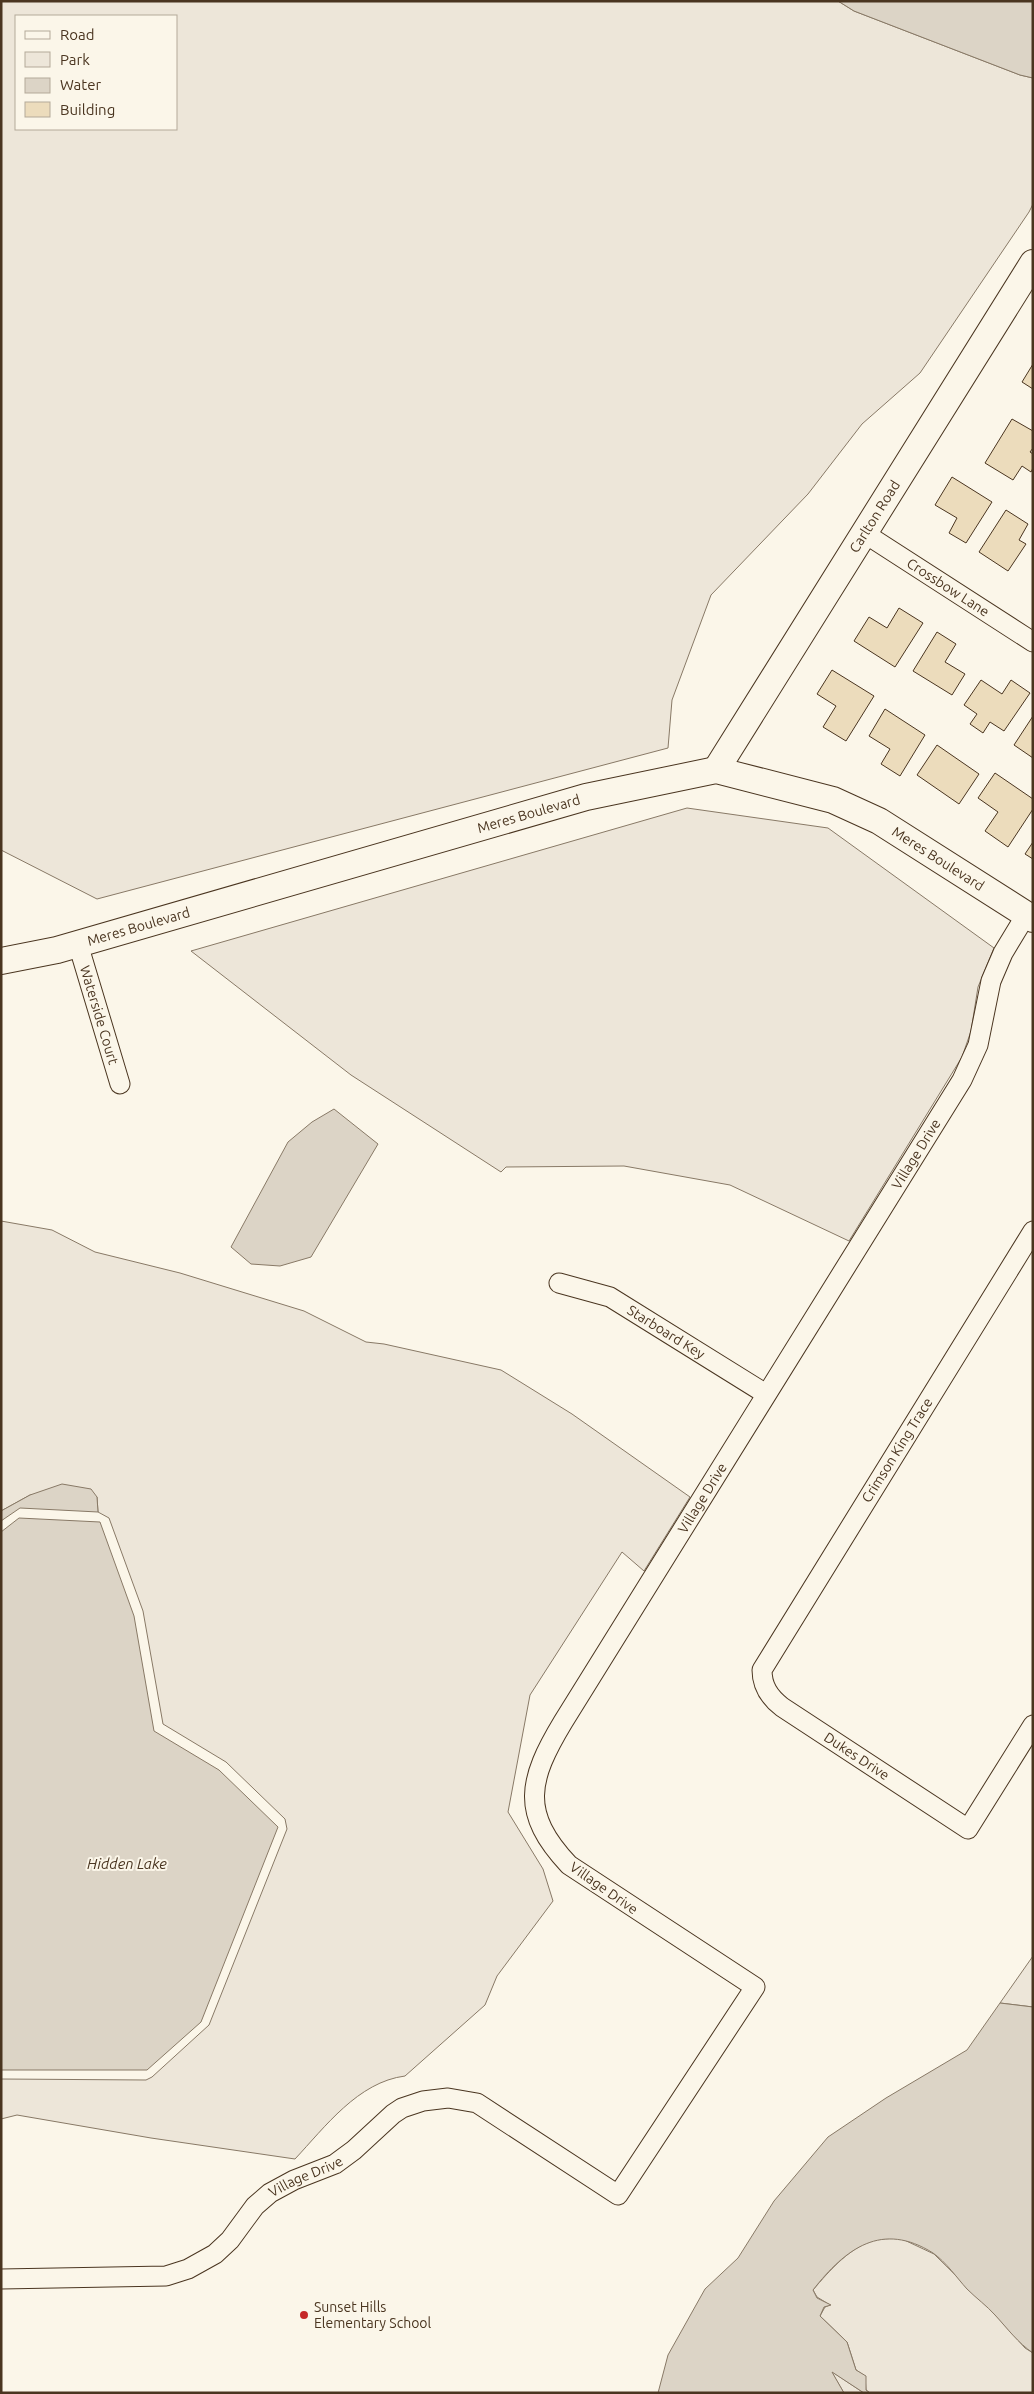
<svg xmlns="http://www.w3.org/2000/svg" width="1034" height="2394" font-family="Ubuntu,sans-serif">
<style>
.green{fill:#ede6d9;stroke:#887966;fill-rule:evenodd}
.water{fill:#dcd4c6;stroke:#887966}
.building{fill:#ecdcbc;stroke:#4a3520}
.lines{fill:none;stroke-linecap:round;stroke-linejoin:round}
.street-casing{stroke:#4a3520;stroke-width:21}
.secondary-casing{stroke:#4a3520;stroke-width:28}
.street{stroke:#fbf6e9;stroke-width:19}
.secondary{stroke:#fbf6e9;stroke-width:26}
.poi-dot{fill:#c62828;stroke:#fbf6e9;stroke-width:2}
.labels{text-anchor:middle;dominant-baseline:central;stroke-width:4;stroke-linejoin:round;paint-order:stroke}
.street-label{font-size:14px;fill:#4a3520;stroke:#fbf6e9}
.poi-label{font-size:14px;fill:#4a3520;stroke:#fbf6e9;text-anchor:start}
.water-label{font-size:15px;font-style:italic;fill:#4a3520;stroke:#fbf6e9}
</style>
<rect width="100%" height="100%" fill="#fbf6e9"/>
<path class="green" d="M1 1H838L854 11 1020 75 1033 78V204L1029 212 920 373 862 424 808 494 711 595 672 700 668 748 97 899 1 850ZM16 16H176V129H16Z
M687 808 828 828 994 948 978 987 971 1031 962 1057 849 1241 730 1185 624 1166 506 1167 501 1172 351 1075 191 951Z
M1 1221 52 1230 95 1252 180 1273 304 1311 366 1342 384 1344 501 1370 572 1414 690 1497 644 1571 622 1552 530 1695 508 1812 543 1869 553 1901 497 1976 485 2005 405 2076C358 2082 325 2127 295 2159L151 2138 17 2115 1 2119V2079L146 2080 152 2077 209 2025 287 1829 285 1819 226 1762 163 1724 143 1611 109 1518 98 1512 97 1497 30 1495 1 1511Z
M1033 1956V2007L1000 2003Z
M900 2238 934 2254 994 2313 1025 2348 1033 2353V2393H870L866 2390 865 2376 856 2370 847 2342 820 2316 825 2307 830 2305 817 2297 813 2290C829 2271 851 2246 875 2240 883 2238 892 2239 900 2238Z
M831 2371 864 2393H844Z"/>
<path class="water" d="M838 1H1033V78L1020 75 854 11Z
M334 1109 378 1144 311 1257 280 1266 251 1264 231 1247 288 1142 312 1122Z
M62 1484 91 1489 97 1497 98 1512 20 1508 1 1521V1511L30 1495Z
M19 1518 100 1522 134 1616 154 1731 219 1770 278 1827 201 2022 147 2070H1V1532Z
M1000 2003 1033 2007V2353C1018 2343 1007 2328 995 2315 987 2306 976 2298 967 2289 957 2278 946 2262 933 2253 882 2221 846 2248 813 2290L817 2298 831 2305 824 2307 820 2316 847 2342 856 2370 866 2376V2390L870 2393H864L832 2372 844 2393H658L668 2355 705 2289 738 2258 774 2201 828 2137 886 2098 967 2050Z"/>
<path class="building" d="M1033 364V389L1022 382Z
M1012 419 1033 431V448L1030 452 1033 454V468L1031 472 1022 466 1013 480 985 463Z
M952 477 992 502 966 543 949 533 957 518 935 505Z
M1006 510 1028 524 1019 540 1026 544 1008 571 979 552Z
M899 608 923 623 895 667 854 641 869 617 887 628Z
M937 632 956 644 945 662 965 674 952 695 913 671Z
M832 670 874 696 846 741 823 727 836 706 817 694Z
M981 680 1002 694 1011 680 1030 693 1004 731 990 722 983 733 970 724 977 714 964 705Z
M885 709 925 735 900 776 881 764 890 749 869 736Z
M1033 716V758L1014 745Z
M937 745 979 774 959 804 917 775Z
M995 773 1033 799V809L1008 847 985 831 998 812 978 798Z
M1033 842V859L1025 854Z"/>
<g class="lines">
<defs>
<g id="street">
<path id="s1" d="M864 533 1033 642"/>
<path id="s2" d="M78 944 120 1084"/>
<path id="s3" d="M1033 1231 762 1670C762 1686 769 1697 782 1707L968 1829 1033 1725"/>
<path id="s4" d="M559 1283 610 1297 766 1394"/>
<path id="s5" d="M1 2279 166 2276 188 2269 215 2254 230 2240 255 2206 270 2193 294 2180 335 2164 354 2150 393 2114 402 2108 423 2101 448 2098 477 2103 618 2195 755 1987 569 1865C520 1813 528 1780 563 1722L962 1080 978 1045 991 981 1003 953 1026 915"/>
</g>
<g id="secondary">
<path id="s6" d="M716 770 1033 263"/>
<path id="s7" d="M1 961 57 950 586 797 716 770 833 800 879 821 1033 919"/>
</g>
</defs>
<use href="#street" class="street-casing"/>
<use href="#secondary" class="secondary-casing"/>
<use href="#street" class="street"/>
<use href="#secondary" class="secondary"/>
</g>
<circle class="poi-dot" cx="304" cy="2315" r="5"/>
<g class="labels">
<g class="street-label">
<text stroke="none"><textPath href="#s6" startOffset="299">Carlton Road</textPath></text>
<text stroke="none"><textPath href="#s1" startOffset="100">Crossbow Lane</textPath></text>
<text stroke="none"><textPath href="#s7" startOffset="548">Meres Boulevard</textPath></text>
<text stroke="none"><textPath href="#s7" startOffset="982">Meres Boulevard</textPath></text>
<text stroke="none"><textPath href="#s7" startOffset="142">Meres Boulevard</textPath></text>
<text stroke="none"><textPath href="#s2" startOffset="74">Waterside Court</textPath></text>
<text stroke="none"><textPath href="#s5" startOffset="2005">Village Drive</textPath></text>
<text stroke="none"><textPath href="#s4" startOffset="119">Starboard Key</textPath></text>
<text transform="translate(897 1450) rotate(-58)">Crimson King Trace</text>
<text stroke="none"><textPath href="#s5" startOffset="1600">Village Drive</textPath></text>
<text stroke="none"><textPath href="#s3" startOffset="649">Dukes Drive</textPath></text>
<text transform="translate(604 1888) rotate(35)">Village Drive</text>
<text stroke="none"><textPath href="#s5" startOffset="341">Village Drive</textPath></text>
</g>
<g class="poi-label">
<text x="314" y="2307">Sunset Hills<tspan x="314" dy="16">Elementary School</tspan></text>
</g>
<g class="water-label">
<text x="127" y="1863">Hidden Lake</text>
</g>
</g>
<rect width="1034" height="2394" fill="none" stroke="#4a3520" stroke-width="5"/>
<rect x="15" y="15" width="162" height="115" fill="#fbf6e9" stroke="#b4a999"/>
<rect x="25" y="31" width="25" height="8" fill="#fbf6e9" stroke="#b4a999"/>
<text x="60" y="40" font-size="15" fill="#4a3520">Road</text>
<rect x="25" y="52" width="25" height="15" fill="#ede6d9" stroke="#b4a999"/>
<text x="60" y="65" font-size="15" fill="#4a3520">Park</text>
<rect x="25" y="78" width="25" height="15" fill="#dcd4c6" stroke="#b4a999"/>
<text x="60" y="90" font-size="15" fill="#4a3520">Water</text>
<rect x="25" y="102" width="25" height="15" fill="#ecdcbc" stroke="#b4a999"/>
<text x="60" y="115" font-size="15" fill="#4a3520">Building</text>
</svg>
